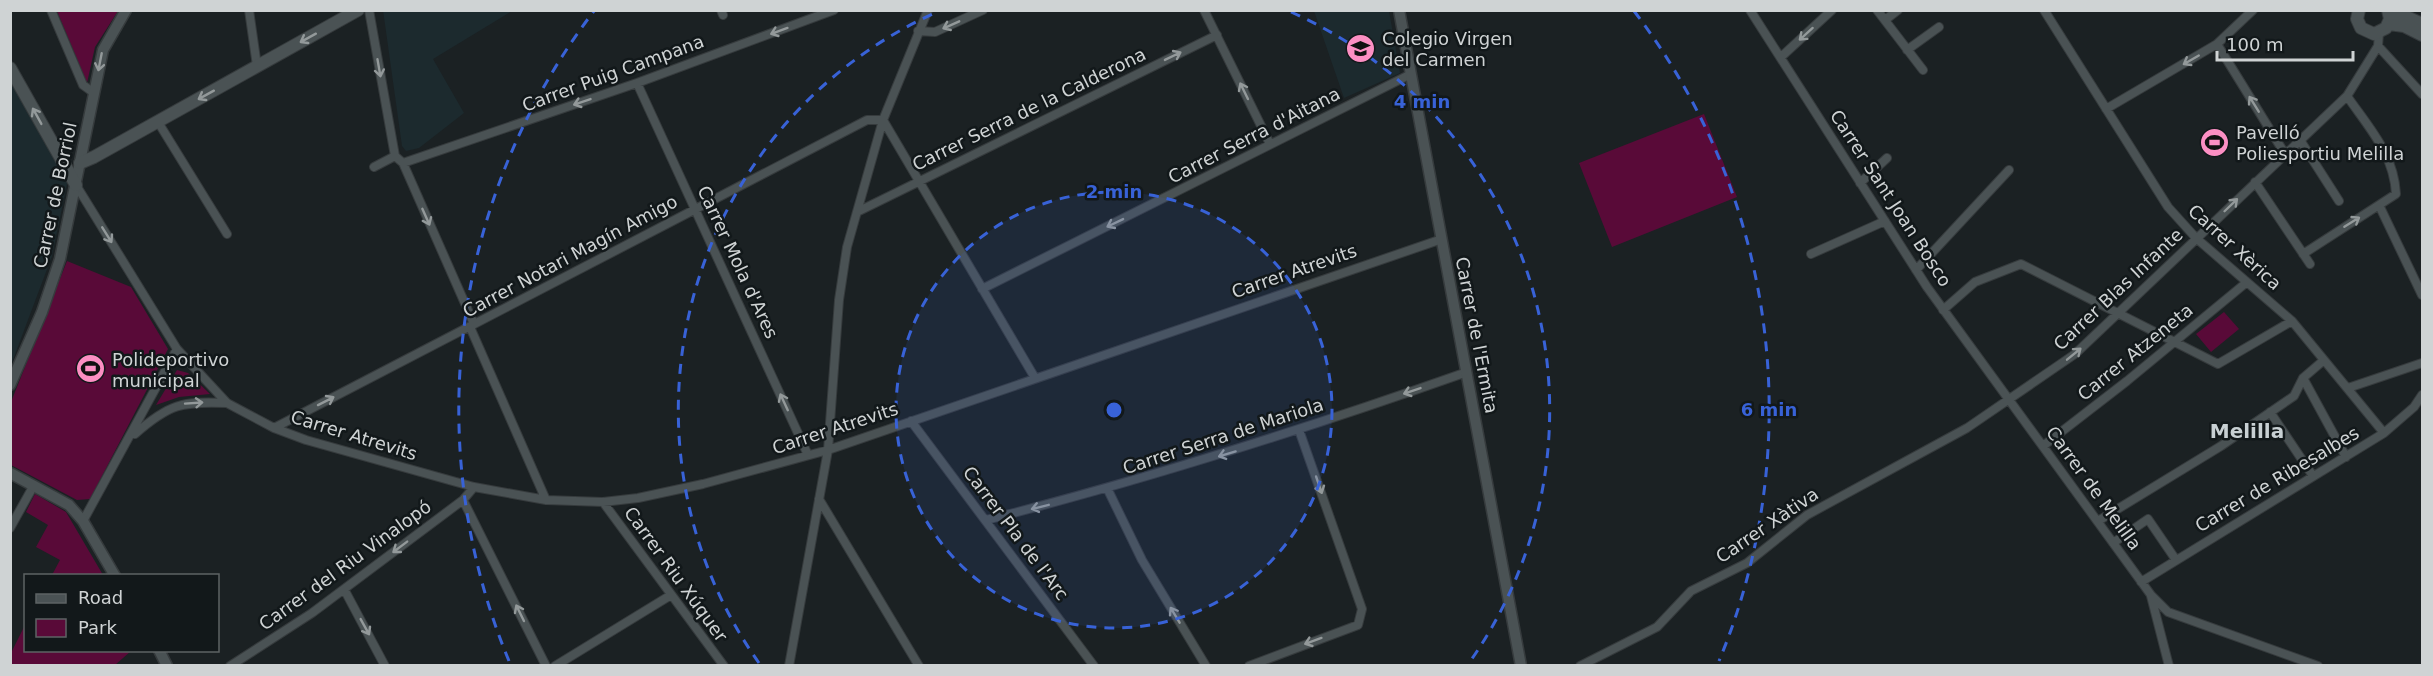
<svg xmlns="http://www.w3.org/2000/svg" width="2433" height="676" font-family="'DejaVu Sans',sans-serif">
<style>
.built{fill:#1c2a2e}
.green{fill:#590a38}
.lines{fill:none;stroke-linecap:round;stroke-linejoin:round}
.minor-casing{stroke:#363b3d;stroke-width:10}
.tertiary-casing{stroke:#363b3d;stroke-width:13}
.secondary-casing{stroke:#363b3d;stroke-width:14}
.minor{stroke:#4a5254;stroke-width:8}
.tertiary{stroke:#4a5254;stroke-width:10}
.secondary{stroke:#4a5254;stroke-width:12}
.oneway{stroke:#93999a}
.ring{fill:none;stroke:#3862d7;stroke-width:3;stroke-dasharray:10 8}
.labels{text-anchor:middle;dominant-baseline:central;stroke-width:5;stroke-linejoin:round;paint-order:stroke}
.poi-label{font-size:18px;fill:#cfd3d4;stroke:#12181a;text-anchor:start}
.street-label{font-size:18px;fill:#cfd3d4;stroke:#12181a}
.neighbourhood-label{font-size:20px;font-weight:bold;fill:#c8d0d3;stroke:#12181a}
.centre{fill:#3862d7;stroke:#12181a;stroke-width:3}
.ring-label{font-size:18px;text-anchor:middle;font-weight:bold;fill:#3862d7;stroke:#12181a;stroke-width:5;stroke-linejoin:round;paint-order:stroke}
</style>
<rect width="100%" height="100%" fill="#1b2123"/>
<path class="built" d="M383 10 512 11 433 59 464 113 419 148 406 151 402 146Z
M1314 11H1389L1400 73 1344 98Z
M10 77 68 179 52 256 11 365Z"/>
<path class="green" d="M57 11H118L95 47 87 83Z
M1704 114 1737 197 1612 247 1579 163Z
M67 261 131 287 168 349 90 499 77 500 11 465V402Z
M2224 312 2239 329 2211 352 2196 334Z
M177 370 188 373 210 394 179 397 156 405Z
M35 494 66 512 103 575H52L60 560 36 547 48 525 26 512Z
M25 625 26 650 131 651 115 665H11V653Z"/>
<g class="lines">
<defs>
<path id="minor" d="M51 10 83 85 94 93
M249 10 257 66
M369 10 395 156 403 163 474 324
M721 10 723 15
M1204 10 1270 144
M1750 10 1927 287 2151 595 2168 612 2318 666
M1877 10 1923 70
M2044 10 2168 207 2196 238 2292 321 2384 433
M1885 20 1898 10
M918 31 935 32 983 10
M2217 44 2285 154
M2378 46 2422 94
M1907 50 1939 27
M1781 57 1832 10
M637 83 808 455
M2106 109 2217 44 2253 10
M158 122 227 234
M2300 140 2339 201
M403 163 637 83 834 10
M374 167 395 156
M2255 182 2310 264
M1860 183 1887 158
M76 185 177 349 227 403 274 428 306 440 474 487 546 500 603 502 638 498 703 484 828 450 1442 239
M2379 205 2422 295
M857 212 1217 35
M1811 254 1885 221
M2303 254 2396 194C2394 154 2369 128 2347 96
M1916 270 2009 170
M982 289 1411 74
M1943 310 1975 282 2021 264 2218 364 2292 321
M470 327 546 500
M2303 378 2346 457
M2348 388 2422 363
M2270 412 2313 476
M911 421 1094 666
M274 428 867 120H883L1035 378
M135 434C169 404 182 401 227 403
M2043 446 2127 381 2247 282
M1108 490 1142 560 1206 666
M819 499 919 666
M463 500 546 666
M603 502 724 666
M986 520C1149 479 1308 428 1467 372
M83 521 177 349
M2098 521 2221 446 2294 396 2303 378 2324 360
M10 528 34 485
M2113 543 2148 519 2176 560
M2141 582 2384 433 2414 407 2422 395
M344 589 385 666
M2151 596 2169 666
M230 666 312 613 463 500 474 487
M555 666 671 595
M789 666 828 450 839 300 847 247 883 120 928 10
M1249 666 1358 625 1362 609 1299 430
M1580 666 1657 627 1691 591 1747 563 1807 515 1967 428 2075 354 2347 96 2378 46 2379 33"/>
<path id="tertiary" d="M1399 10 1521 666
M10 385 42 312 60 259 103 50 126 10
M10 473 69 505 83 521 115 576
M159 650 167 666"/>
<path id="secondary" d="M2359 10 2357 19 2361 28 2374 34 2386 28 2390 19 2388 10
M2391 10 2422 24
M2389 24 2404 26 2422 35
M10 68 76 185
M80 163 94 157 358 10"/>
</defs>
<use href="#minor" class="minor-casing"/>
<use href="#tertiary" class="tertiary-casing"/>
<use href="#secondary" class="secondary-casing"/>
<use href="#minor" class="minor"/>
<use href="#tertiary" class="tertiary"/>
<use href="#secondary" class="secondary"/>
</g>
<defs><path id="oneway-shaft" d="M-6 0H5M1.5-3L5.5 0L1.5 3" fill="none" stroke-width="1.6" stroke-linecap="round" stroke-linejoin="round" transform="scale(1.5)"/></defs>
<g class="oneway">
<use href="#oneway-shaft" transform="translate(951 25) rotate(156)"/>
<use href="#oneway-shaft" transform="translate(779 31) rotate(160)"/>
<use href="#oneway-shaft" transform="translate(1806 34) rotate(138)"/>
<use href="#oneway-shaft" transform="translate(308 38) rotate(151)"/>
<use href="#oneway-shaft" transform="translate(1173 56) rotate(-26)"/>
<use href="#oneway-shaft" transform="translate(2191 60) rotate(150)"/>
<use href="#oneway-shaft" transform="translate(100 62) rotate(101)"/>
<use href="#oneway-shaft" transform="translate(379 68) rotate(80)"/>
<use href="#oneway-shaft" transform="translate(1244 91) rotate(-116)"/>
<use href="#oneway-shaft" transform="translate(206 95) rotate(151)"/>
<use href="#oneway-shaft" transform="translate(582 102) rotate(161)"/>
<use href="#oneway-shaft" transform="translate(2254 104) rotate(-122)"/>
<use href="#oneway-shaft" transform="translate(37 116) rotate(-119)"/>
<use href="#oneway-shaft" transform="translate(2231 205) rotate(-44)"/>
<use href="#oneway-shaft" transform="translate(426 217) rotate(66)"/>
<use href="#oneway-shaft" transform="translate(2352 222) rotate(-32)"/>
<use href="#oneway-shaft" transform="translate(1115 223) rotate(154)"/>
<use href="#oneway-shaft" transform="translate(107 235) rotate(58)"/>
<use href="#oneway-shaft" transform="translate(2074 354) rotate(-39)"/>
<use href="#oneway-shaft" transform="translate(1412 391) rotate(161)"/>
<use href="#oneway-shaft" transform="translate(326 401) rotate(-27)"/>
<use href="#oneway-shaft" transform="translate(784 402) rotate(-115)"/>
<use href="#oneway-shaft" transform="translate(194 403) rotate(-4)"/>
<use href="#oneway-shaft" transform="translate(1227 454) rotate(163)"/>
<use href="#oneway-shaft" transform="translate(1319 485) rotate(71)"/>
<use href="#oneway-shaft" transform="translate(1040 507) rotate(166)"/>
<use href="#oneway-shaft" transform="translate(400 547) rotate(143)"/>
<use href="#oneway-shaft" transform="translate(520 613) rotate(-116)"/>
<use href="#oneway-shaft" transform="translate(1175 615) rotate(-121)"/>
<use href="#oneway-shaft" transform="translate(365 627) rotate(61)"/>
<use href="#oneway-shaft" transform="translate(1313 641) rotate(160)"/>
</g>
<circle cx="1114" cy="410" r="218" fill="#3862d7" fill-opacity=".12"/>
<g class="ring">
<circle cx="1114" cy="410" r="218"/>
<path d="M759 663A436 436 0 0 1 937 12M1291 12A436 436 0 0 1 1469 663"/>
<path d="M509 661A655 655 0 0 1 594 11M1634 11A655 655 0 0 1 1719 661"/>
</g>
<defs>
<symbol id="school-disc" viewBox="-11 -11 22 22"><circle r="9.5" fill="#fc8fc3" stroke="#12181a"/><path d="M0-5L7-2L0 1L-7-2ZM-4 1L0 2.5L4 1V4Q0 6-4 4Z" fill="#111"/></symbol>
<symbol id="stadium-disc" viewBox="-11 -11 22 22"><circle r="9.5" fill="#fc8fc3" stroke="#12181a"/><path d="M0-5a6.5 5 0 1 0 0 10a6.5 5 0 1 0 0-10ZM-3.5-1.8h7v3.6h-7Z" fill="#111"/></symbol>
</defs>
<g fill-rule="evenodd">
<use href="#school-disc" x="1344" y="32" width="33" height="33"/>
<use href="#stadium-disc" x="2198" y="126" width="33" height="33"/>
<use href="#stadium-disc" x="74" y="352" width="33" height="33"/>
</g>
<g class="labels">
<g class="poi-label">
<text x="1382" y="38">Colegio Virgen<tspan x="1382" dy="21">del Carmen</tspan></text>
<text x="2236" y="132">Pavelló<tspan x="2236" dy="21">Poliesportiu Melilla</tspan></text>
<text x="112" y="359">Polideportivo<tspan x="112" dy="21">municipal</tspan></text>
</g>
<g class="street-label">
<text transform="translate(613 73) rotate(-20)">Carrer Puig Campana</text>
<text transform="translate(1029 109) rotate(-26)">Carrer Serra de la Calderona</text>
<text transform="translate(1254 135) rotate(-27)">Carrer Serra d'Aitana</text>
<text transform="translate(55 195) rotate(-78)">Carrer de Borriol</text>
<text transform="translate(1891 198) rotate(57)">Carrer Sant Joan Bosco</text>
<text transform="translate(2235 247) rotate(42)">Carrer Xèrica</text>
<text transform="translate(570 256) rotate(-28)">Carrer Notari Magín Amigo</text>
<text transform="translate(738 262) rotate(65)">Carrer Mola d'Ares</text>
<text transform="translate(1294 271) rotate(-19)">Carrer Atrevits</text>
<text transform="translate(2118 289) rotate(-43)">Carrer Blas Infante</text>
<text transform="translate(1477 335) rotate(79)">Carrer de l'Ermita</text>
<text transform="translate(2135 352) rotate(-39)">Carrer Atzeneta</text>
<text transform="translate(835 428) rotate(-18)">Carrer Atrevits</text>
<text transform="translate(354 435) rotate(17)">Carrer Atrevits</text>
<text transform="translate(1223 436) rotate(-18)">Carrer Serra de Mariola</text>
<text transform="translate(2277 479) rotate(-31)">Carrer de Ribesalbes</text>
<text transform="translate(2094 488) rotate(54)">Carrer de Melilla</text>
<text transform="translate(1767 525) rotate(-34)">Carrer Xàtiva</text>
<text transform="translate(1016 533) rotate(53)">Carrer Pla de l'Arc</text>
<text transform="translate(345 565) rotate(-36)">Carrer del Riu Vinalopó</text>
<text transform="translate(676 574) rotate(54)">Carrer Riu Xúquer</text>
</g>
<g class="neighbourhood-label">
<text x="2247" y="431">Melilla</text>
</g>
</g>
<circle cx="1114" cy="410" r="9" class="centre"/>
<g class="ring-label">
<text x="1422" y="108">4 min</text>
<text x="1114" y="198">2 min</text>
<text x="1769" y="416">6 min</text>
</g>
<rect width="2433" height="676" fill="none" stroke="#cfd3d4" stroke-width="24"/>
<rect x="24" y="574" width="195" height="78" fill="#12181a" stroke="#5e6364" stroke-width="1.5"/>
<rect x="36" y="594" width="30" height="9" fill="#4a5254" stroke="#5e6364" stroke-width="1.5"/>
<text x="78" y="604" font-size="18" fill="#cfd3d4">Road</text>
<rect x="36" y="619" width="30" height="18" fill="#590a38" stroke="#5e6364" stroke-width="1.5"/>
<text x="78" y="634" font-size="18" fill="#cfd3d4">Park</text>
<path d="M2217 51v9h136v-9" fill="none" stroke="#cfd3d4" stroke-width="3"/>
<text x="2226" y="51" font-size="18" fill="#cfd3d4" stroke="#12181a" stroke-width="4.5" paint-order="stroke">100 m</text>
</svg>
